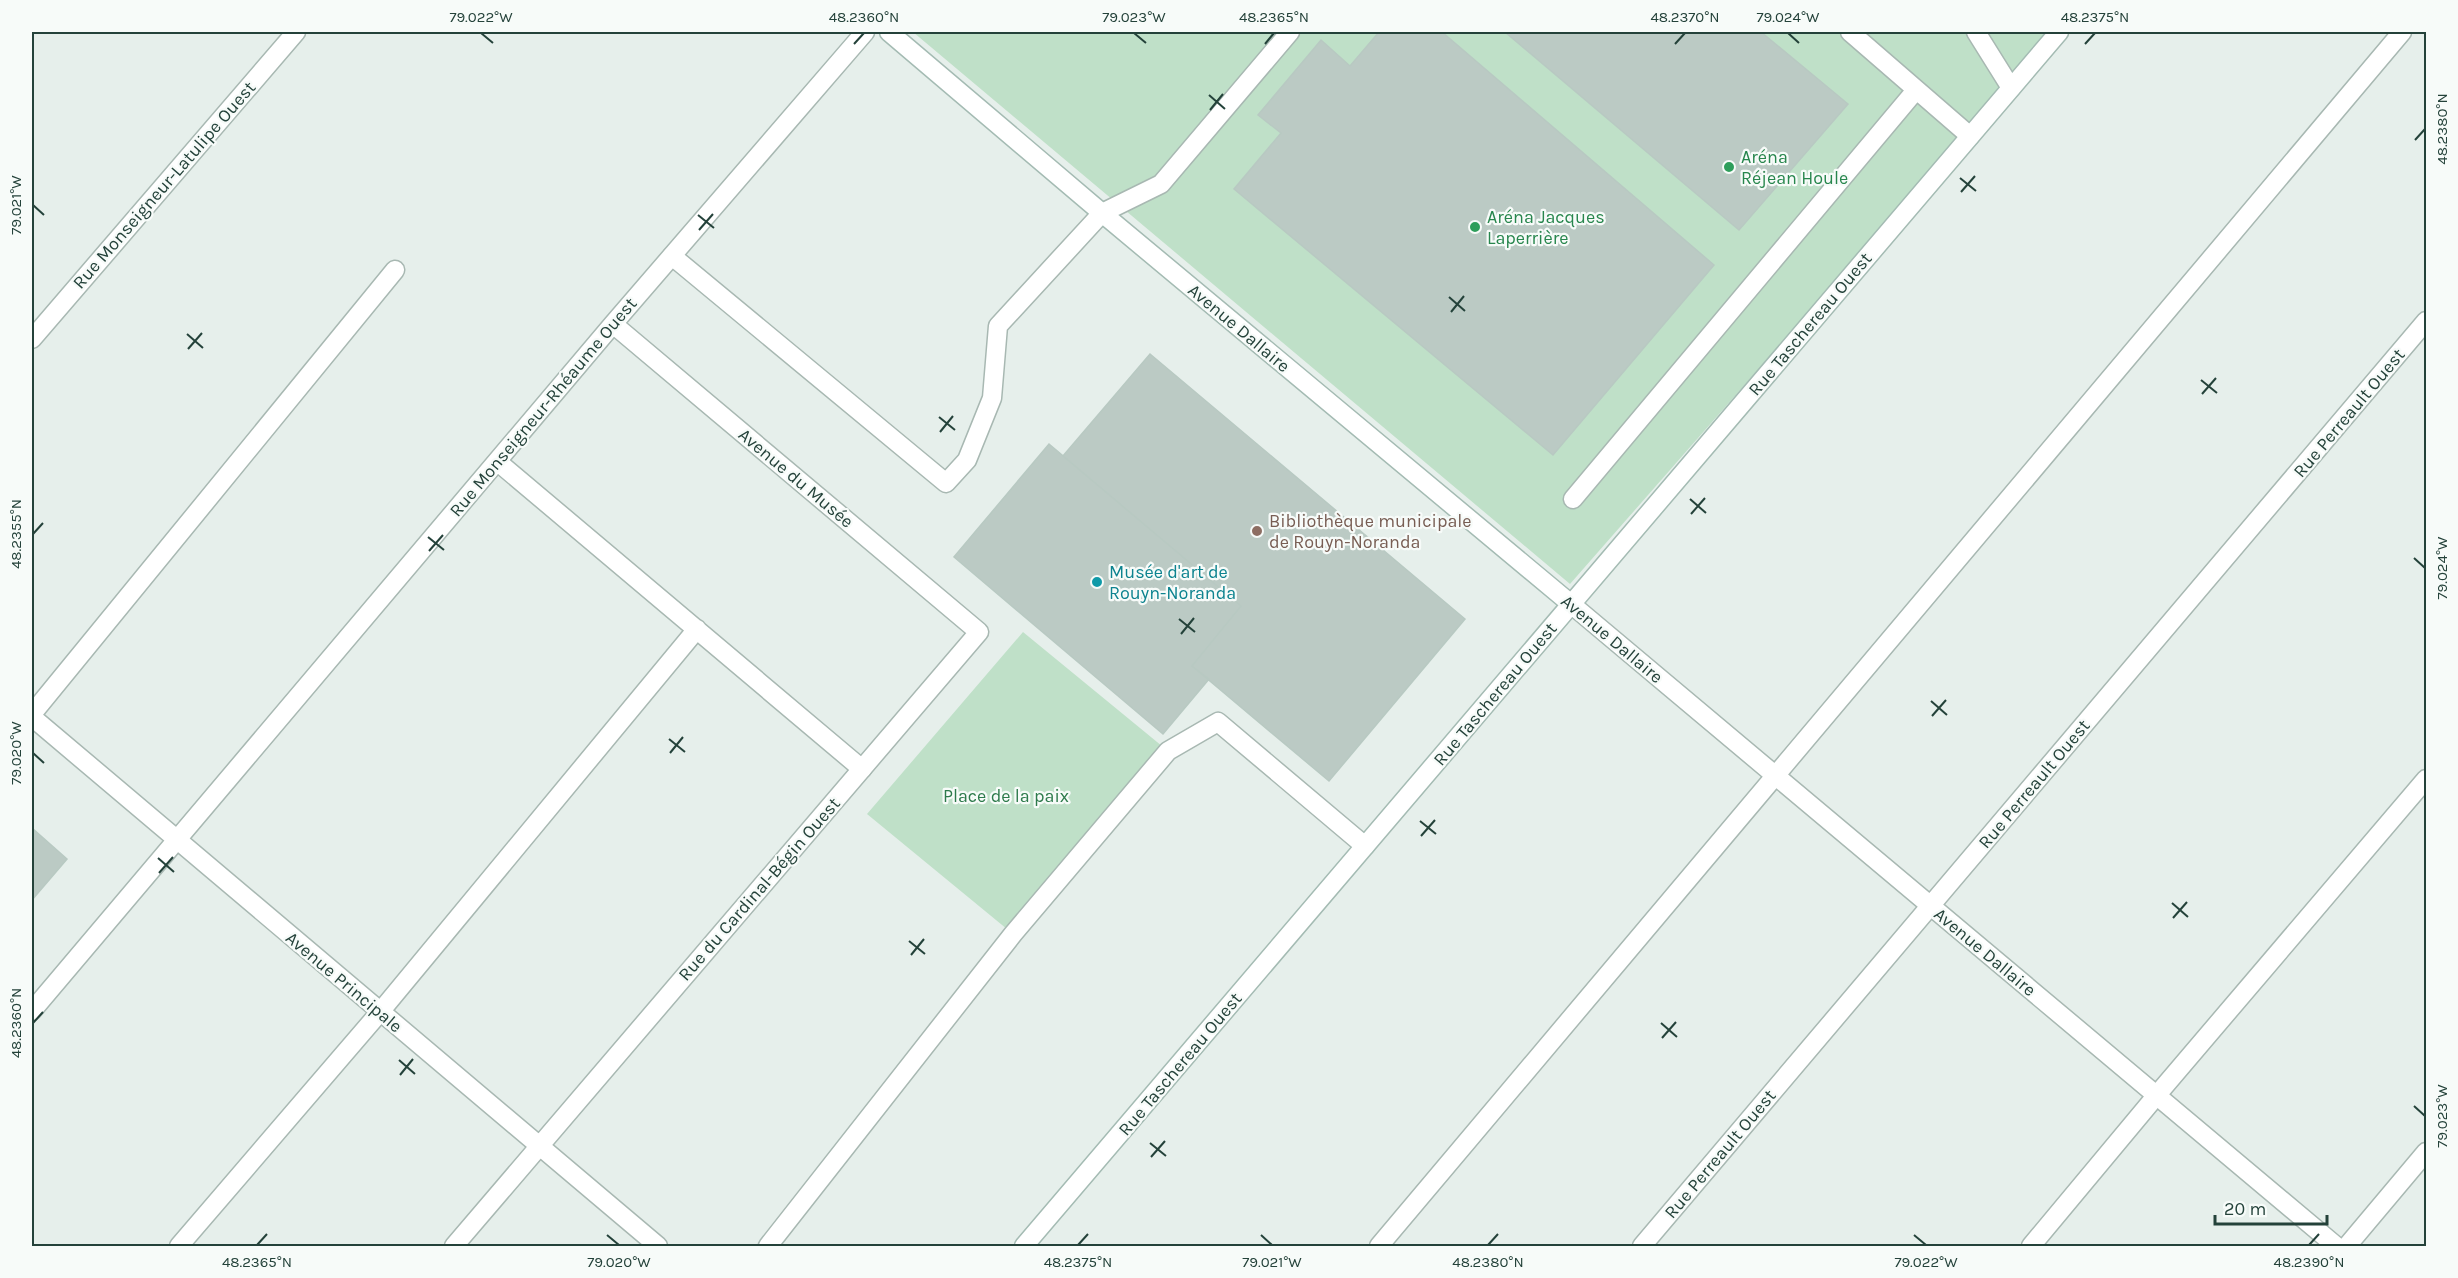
<svg xmlns="http://www.w3.org/2000/svg" width="2458" height="1278" font-family="Karla,sans-serif">
<style>
.green{fill:#bfe0c8}
.building{fill:#bbcac4;stroke:#b8c9c2;stroke-width:1.5}
.lines{fill:none;stroke-linecap:round;stroke-linejoin:round}
.lane-casing{stroke:#a8b8b2;stroke-width:21}
.street-casing{stroke:#a8b8b2;stroke-width:21}
.secondary-casing{stroke:#a4bbb3;stroke-width:21}
.lane{stroke:#fff;stroke-width:18}
.street{stroke:#fff;stroke-width:18}
.secondary{stroke:#fff;stroke-width:18}
.ticks{fill:none;stroke:#24423a;stroke-width:2}
.leisure-dot{fill:#2e9e5b;stroke:#f7fbf9;stroke-width:2}
.education-dot{fill:#8d6e63;stroke:#f7fbf9;stroke-width:2}
.culture-dot{fill:#0f9aa8;stroke:#f7fbf9;stroke-width:2}
.labels{text-anchor:middle;dominant-baseline:central;stroke-width:4.5;stroke-linejoin:round;paint-order:stroke}
.leisure-label{font-size:18px;fill:#27864d;stroke:#f7fbf9;text-anchor:start}
.street-label{font-size:18px;fill:#24423a;stroke:#f7fbf9}
.education-label{font-size:18px;fill:#785e54;stroke:#f7fbf9;text-anchor:start}
.culture-label{font-size:18px;fill:#0d838f;stroke:#f7fbf9;text-anchor:start}
.park-label{font-size:18px;fill:#2d7a4b;stroke:#f7fbf9}
.neatline{fill:none;stroke:#24423a;stroke-width:2}
.ticks-label{font-size:15px;text-anchor:middle;fill:#24423a}
</style>
<rect width="100%" height="100%" fill="#e6efeb"/>
<path class="green" d="M913 32H2054L1570 584Z
M1023 632 1168 751 1013 934 867 814Z"/>
<path class="building" d="M1379 32H1442L1714 265 1553 455 1234 189 1281 133 1258 115 1321 40 1350 66Z
M1505 32H1761L1848 104 1739 230Z
M1150 354 1465 619 1329 781 1192 666 1241 606 1063 456Z
M1049 444 1241 606 1192 666 1209 679 1163 734 954 557Z
M32 828 67 859 32 900Z"/>
<g class="lines">
<defs>
<path id="lane" d="M1850 32 1970 136
M1976 32 2011 88
M672 256 946 483 967 460 992 398 998 326 1102 213 1161 184 1290 32
M498 462 862 769
M1573 499 1916 90
M32 714 395 270
M179 1246 380 1012 697 629
M768 1246 1013 934 1168 751 1218 722 1365 846
M1379 1246 2402 32
M2031 1246 2156 1096 2426 779"/>
<path id="street" d="M32 339 296 32
M1571 604 2336 1246
M32 717 658 1246
M32 1011 613 324 865 32
M454 1246 979 632 613 324
M1642 1246 2426 321
M2347 1246 2426 1152"/>
<path id="secondary" d="M889 32 1102 213 1571 604
M1024 1246 2059 32"/>
</defs>
<use href="#lane" class="lane-casing"/>
<use href="#street" class="street-casing"/>
<use href="#secondary" class="secondary-casing"/>
<use href="#lane" class="lane"/>
<use href="#street" class="street"/>
<use href="#secondary" class="secondary"/>
</g>
<path class="ticks" d="M481 33 493 43M1134 33 1146 43M1788 33 1799 43M854 44 864 33M1265 44 1274 33M1675 44 1685 33M2085 44 2095 33M1209 95 1225 109M1210 110 1223 94M2415 140 2425 129M1960 178 1976 191M1961 192 1975 176M33 205 44 215M698 215 714 228M699 230 713 214M1449 297 1465 311M1451 312 1464 296M187 334 203 348M188 349 202 333M2201 380 2217 393M2202 394 2216 378M939 417 955 430M940 432 953 416M1690 499 1706 513M1691 514 1705 498M33 534 43 523M428 537 444 550M429 551 443 535M2414 558 2425 568M1179 619 1195 632M1181 634 1194 618M1931 701 1947 715M1932 716 1946 700M669 739 685 752M33 753 44 763M670 753 683 737M1420 821 1436 834M1421 836 1435 820M158 858 174 872M159 873 173 857M2172 903 2188 917M2173 918 2187 902M909 941 925 954M911 955 924 939M33 1023 43 1012M1661 1023 1677 1037M1662 1038 1676 1022M399 1060 415 1074M400 1075 413 1059M2414 1106 2425 1116M1150 1143 1166 1156M1151 1157 1165 1141M607 1235 619 1245M1261 1235 1272 1245M1914 1235 1926 1245M257 1245 267 1234M1078 1245 1088 1234M1488 1245 1498 1234M2309 1245 2319 1234"/>
<g class="leisure-dot">
<circle cx="1729" cy="167" r="6"/>
<circle cx="1475" cy="227" r="6"/>
</g>
<circle class="education-dot" cx="1257" cy="531" r="6"/>
<circle class="culture-dot" cx="1097" cy="582" r="6"/>
<g class="labels">
<g class="leisure-label">
<text x="1741" y="157">Aréna<tspan x="1741" dy="21">Réjean Houle</tspan></text>
<text x="1487" y="217">Aréna Jacques<tspan x="1487" dy="21">Laperrière</tspan></text>
</g>
<g class="street-label">
<text transform="translate(164 185) rotate(-49)">Rue Monseigneur-Latulipe Ouest</text>
<text transform="translate(1810 324) rotate(-50)">Rue Taschereau Ouest</text>
<text transform="translate(1239 328) rotate(40)">Avenue Dallaire</text>
<text transform="translate(543 407) rotate(-50)">Rue Monseigneur-Rhéaume Ouest</text>
<text transform="translate(2349 413) rotate(-50)">Rue Perreault Ouest</text>
<text transform="translate(796 478) rotate(40)">Avenue du Musée</text>
<text transform="translate(1612 639) rotate(40)">Avenue Dallaire</text>
<text transform="translate(1495 694) rotate(-50)">Rue Taschereau Ouest</text>
<text transform="translate(2034 784) rotate(-50)">Rue Perreault Ouest</text>
<text transform="translate(759 889) rotate(-49)">Rue du Cardinal-Bégin Ouest</text>
<text transform="translate(1985 952) rotate(40)">Avenue Dallaire</text>
<text transform="translate(344 982) rotate(40)">Avenue Principale</text>
<text transform="translate(1180 1064) rotate(-50)">Rue Taschereau Ouest</text>
<text transform="translate(1720 1154) rotate(-50)">Rue Perreault Ouest</text>
</g>
<g class="education-label">
<text x="1269" y="521">Bibliothèque municipale<tspan x="1269" dy="21">de Rouyn-Noranda</tspan></text>
</g>
<g class="culture-label">
<text x="1109" y="572">Musée d'art de<tspan x="1109" dy="21">Rouyn-Noranda</tspan></text>
</g>
<g class="park-label">
<text x="1006" y="796">Place de la paix</text>
</g>
</g>
<rect width="2458" height="1278" fill="none" stroke="#f7fbf9" stroke-width="66"/>
<path d="M2215 1215v9h112v-9" fill="none" stroke="#24423a" stroke-width="3"/>
<text x="2224" y="1215" font-size="18" fill="#24423a" stroke="#f7fbf9" stroke-width="4.5" paint-order="stroke">20 m</text>
<rect x="33" y="33" width="2392" height="1212" class="neatline"/>
<g class="ticks-label">
<text x="481" y="22">79.022°W</text>
<text x="864" y="22">48.2360°N</text>
<text x="1134" y="22">79.023°W</text>
<text x="1274" y="22">48.2365°N</text>
<text x="1685" y="22">48.2370°N</text>
<text x="1788" y="22">79.024°W</text>
<text x="2095" y="22">48.2375°N</text>
<text transform="translate(2442 129) rotate(-90)" y="5">48.2380°N</text>
<text transform="translate(16 205) rotate(-90)" y="5">79.021°W</text>
<text transform="translate(16 534) rotate(-90)" y="5">48.2355°N</text>
<text transform="translate(2442 568) rotate(-90)" y="5">79.024°W</text>
<text transform="translate(16 753) rotate(-90)" y="5">79.020°W</text>
<text transform="translate(16 1023) rotate(-90)" y="5">48.2360°N</text>
<text transform="translate(2442 1116) rotate(-90)" y="5">79.023°W</text>
<text x="257" y="1267">48.2365°N</text>
<text x="619" y="1267">79.020°W</text>
<text x="1078" y="1267">48.2375°N</text>
<text x="1272" y="1267">79.021°W</text>
<text x="1488" y="1267">48.2380°N</text>
<text x="1926" y="1267">79.022°W</text>
<text x="2309" y="1267">48.2390°N</text>
</g>
</svg>
